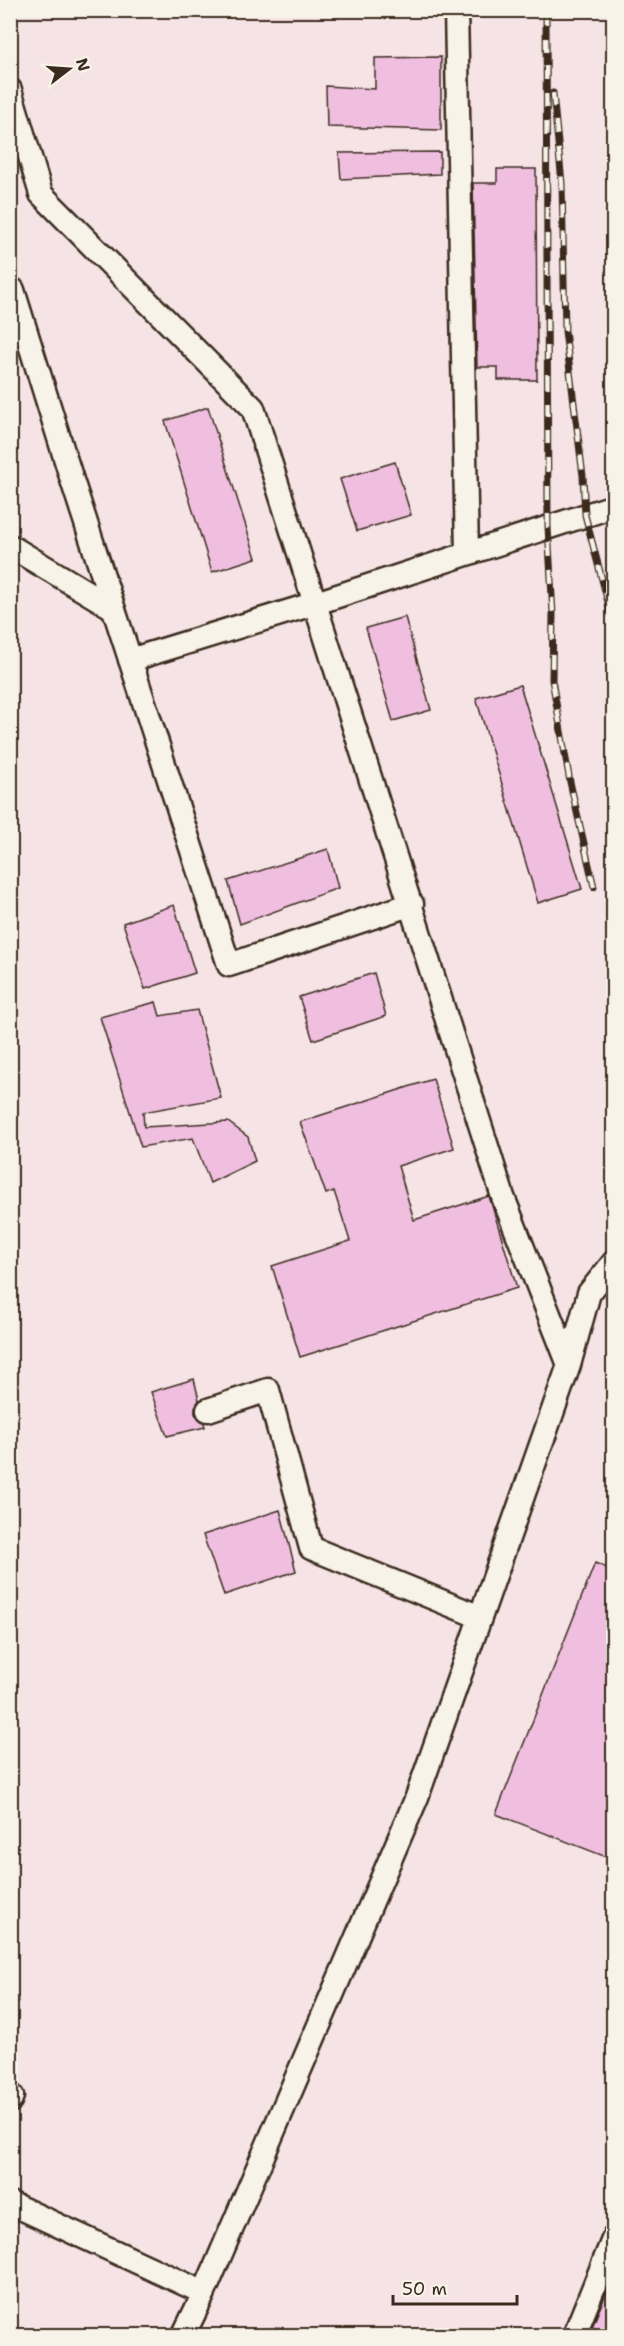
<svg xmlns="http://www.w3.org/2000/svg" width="624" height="2346" font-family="'Shantell Sans',sans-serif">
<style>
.built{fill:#f5e3e6}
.building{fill:#f0bfe0;stroke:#3b2a1e;stroke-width:1.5}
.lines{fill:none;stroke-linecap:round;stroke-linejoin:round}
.minor-casing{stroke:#3b2a1e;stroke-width:27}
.minor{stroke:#f7f3e8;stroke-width:22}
.rail-casing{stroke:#3b2a1e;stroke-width:7}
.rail{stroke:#f7f3e8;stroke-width:4.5;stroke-dasharray:14;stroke-linecap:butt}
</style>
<rect width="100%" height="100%" fill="#f7f3e8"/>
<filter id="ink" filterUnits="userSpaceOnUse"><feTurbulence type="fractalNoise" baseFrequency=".0167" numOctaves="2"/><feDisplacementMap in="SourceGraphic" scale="12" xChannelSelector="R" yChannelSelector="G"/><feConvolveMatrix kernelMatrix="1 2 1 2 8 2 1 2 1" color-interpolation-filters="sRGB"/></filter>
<g filter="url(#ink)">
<path class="built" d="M11 11H613V2335L11 2336Z"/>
<path class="building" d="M441 57V130L327 127 326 86 375 89V58Z
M440 152V174L341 179 339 153Z
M497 169H536L537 380H498V367H477L473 183H497Z
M208 407 256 558 212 572 165 421Z
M395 462 411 515 357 531 340 479Z
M405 617 431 710 393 721 366 628Z
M520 685 582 889 538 903 476 698Z
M328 849 338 888 240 924 228 881Z
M174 905 195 973 145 989 123 923Z
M374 973 386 1016 313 1040 299 997Z
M156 1002 160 1016 197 1010 221 1098 143 1112 144 1127 228 1122 248 1137 255 1161 210 1183 193 1138 141 1147 100 1017Z
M433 1079 454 1148 398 1166 414 1220 489 1196 517 1288 300 1357 272 1266 350 1241 334 1191 326 1194 300 1122Z
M194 1379 199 1400 195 1407V1414L204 1423 205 1427 167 1436 151 1392Z
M280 1510 296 1571 224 1595 203 1535Z
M595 1563 614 1571V1860L496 1814Z
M614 2274V2336H612L592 2327Z"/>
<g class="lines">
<defs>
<path id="minor" d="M456 10 467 554
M10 90 41 194 253 408 503 1197 569 1365
M13 290 72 480 229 965 412 904
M10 546 113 608
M130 660 316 603 614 506
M208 1410 268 1390 311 1548 480 1617
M10 2095 12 2096 10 2101
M10 2203 204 2293
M183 2336 204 2293 417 1797 569 1365 589 1293 614 1262
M574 2336 614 2237"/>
</defs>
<use href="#minor" class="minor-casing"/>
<use href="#minor" class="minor"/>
<defs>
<path id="rail" d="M546 10 548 527 553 614 552 680 570 782 594 887
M553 93 562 183 565 331 583 476 585 515 614 625"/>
</defs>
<use href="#rail" class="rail-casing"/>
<use href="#rail" class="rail"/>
</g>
</g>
<rect width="624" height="2346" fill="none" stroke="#f7f3e8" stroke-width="36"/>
<rect x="18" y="18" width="588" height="2310" fill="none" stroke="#3b2a1e" stroke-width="2" filter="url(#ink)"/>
<g transform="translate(69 69) rotate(73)" stroke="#f7f3e8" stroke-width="4.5" paint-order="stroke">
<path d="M0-4.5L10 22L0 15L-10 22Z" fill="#3b2a1e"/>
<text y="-9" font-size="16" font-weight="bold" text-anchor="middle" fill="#3b2a1e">N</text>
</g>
<path d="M393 2295v9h124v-9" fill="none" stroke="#3b2a1e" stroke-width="3"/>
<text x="402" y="2295" font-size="18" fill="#3b2a1e" stroke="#f7f3e8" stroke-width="4.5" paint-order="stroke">50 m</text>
</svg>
